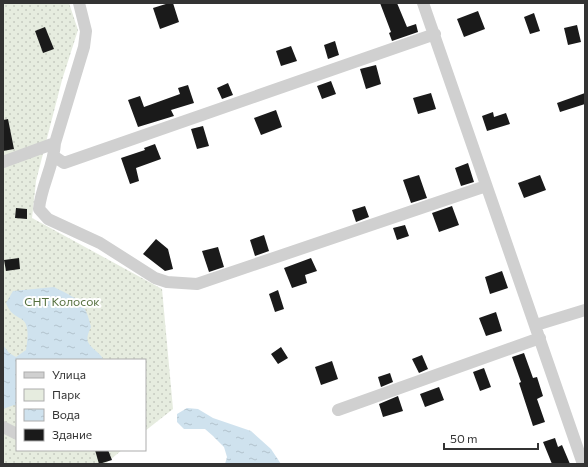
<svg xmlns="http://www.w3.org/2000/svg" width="588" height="467" font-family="Commissioner,sans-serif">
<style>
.green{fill:url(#green-dots)}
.water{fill:url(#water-ripples)}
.building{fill:#1a1a1a}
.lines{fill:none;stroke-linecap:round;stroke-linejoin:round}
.street{stroke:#d0d0d0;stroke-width:12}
.labels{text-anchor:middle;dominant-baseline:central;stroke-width:4;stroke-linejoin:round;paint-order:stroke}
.park-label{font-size:12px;fill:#56703f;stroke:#fff}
</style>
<defs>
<pattern id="green-dots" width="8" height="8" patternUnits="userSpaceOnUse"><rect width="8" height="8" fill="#e6ecdf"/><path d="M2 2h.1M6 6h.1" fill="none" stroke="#c6cbc0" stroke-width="1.8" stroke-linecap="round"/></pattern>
<pattern id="water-ripples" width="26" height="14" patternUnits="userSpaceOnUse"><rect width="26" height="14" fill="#cfe2ee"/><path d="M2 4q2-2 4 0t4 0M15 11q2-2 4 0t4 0" fill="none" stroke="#b2c2cd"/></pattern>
</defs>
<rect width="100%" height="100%" fill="#fff"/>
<path class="green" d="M3 3H69L78 30 62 80 36 181 32 218 162 289 173 409 145 431V360H17V450H122L105 464H3Z"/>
<path class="water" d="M54 287C77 299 85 300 91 327 81 347 94 345 104 360H17V406L14 405 3 409V345L9 353 16 357 26 350C33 307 15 327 6 303L13 291Z
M187 408 198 409 213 418 251 431 271 449 281 464H225L227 457 224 447 213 436 205 429H184L177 422V414Z"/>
<path class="building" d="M169 3H173L179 22 160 29 153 8Z
M380 3H397L407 27 416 24 418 32 392 41 389 33 391 32Z
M478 11 485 29 464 37 457 19Z
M534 13 540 31 530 34 524 17Z
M577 25 581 42 568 45 564 28Z
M45 27 54 49 43 53 35 31Z
M335 41 339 55 328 59 324 45Z
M291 46 297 61 281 66 276 51Z
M376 65 381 84 366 89 360 69Z
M331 81 336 94 322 99 317 86Z
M228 83 233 95 222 99 217 88Z
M188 85 194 103 171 110 174 116 138 127 128 100 140 96 144 107 180 94 178 88Z
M431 93 436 109 418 114 413 98Z
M585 93V104L560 112 557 103Z
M276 110 282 127 261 135 254 118Z
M493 112 494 117 506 113 510 124 487 131 482 116Z
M8 119 14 149 3 151V120Z
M203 126 209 146 197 149 191 129Z
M155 144 161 159 136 168 139 181 130 184 121 158 145 150 144 148Z
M468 163 474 182 461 186 455 168Z
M419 175 427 198 411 203 403 180Z
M540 175 546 190 524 198 518 183Z
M365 206 369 217 356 222 352 210Z
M452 206 459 225 439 232 432 213Z
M16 208 27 209V219L15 218Z
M405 225 409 236 397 240 393 228Z
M264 235 269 251 255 256 250 240Z
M156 239 168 249 173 269 165 271 143 254Z
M218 247 224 267 209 272 202 251Z
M19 258 20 269 6 271 4 260Z
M311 258 317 271 305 275 307 283 292 288 284 268Z
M502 271 508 288 490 294 485 277Z
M278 290 284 309 275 312 269 294Z
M496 312 502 331 486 336 479 318Z
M281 347 288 358 278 364 271 354Z
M524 353 533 378 537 377 543 396 537 399 545 422 533 426 519 383 521 382 512 357Z
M422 355 428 369 419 373 412 359Z
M332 361 338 379 321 385 315 367Z
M484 368 491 387 480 391 473 372Z
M390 373 393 382 381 387 378 377Z
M439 387 444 400 425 407 420 394Z
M398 396 403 411 383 417 379 404Z
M555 438 558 447 562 445 570 464H552L543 442Z
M95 450H108L112 460 99 464Z"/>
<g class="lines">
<path class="street" d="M79 3 86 31 84 47 55 143C54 166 41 186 39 209L48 219 100 243 155 278 167 282 197 284 486 186
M423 3 583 464
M55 157 64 163 435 34
M3 162 55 143
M536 325 585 310
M338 410 540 338
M3 427 17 434"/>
</g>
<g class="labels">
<g class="park-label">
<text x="62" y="301">СНТ Колосок</text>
</g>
</g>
<rect width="588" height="467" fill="none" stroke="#333333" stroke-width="8"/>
<rect x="16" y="359" width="130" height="92" fill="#ffffff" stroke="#adadad"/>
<rect x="24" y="372" width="20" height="6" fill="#d0d0d0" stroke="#adadad"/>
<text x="52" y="379" font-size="12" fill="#333333">Улица</text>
<rect x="24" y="389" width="20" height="12" fill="#e6ecdf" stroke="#adadad"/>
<text x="52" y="399" font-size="12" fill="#333333">Парк</text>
<rect x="24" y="409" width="20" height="12" fill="url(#water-ripples)" stroke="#adadad"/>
<text x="52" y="419" font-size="12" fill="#333333">Вода</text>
<rect x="24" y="429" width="20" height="12" fill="#1a1a1a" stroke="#adadad"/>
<text x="52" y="439" font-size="12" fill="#333333">Здание</text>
<path d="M444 443v6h94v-6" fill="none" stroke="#333333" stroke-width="2"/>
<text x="450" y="443" font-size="12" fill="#333333" stroke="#ffffff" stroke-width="3" paint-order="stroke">50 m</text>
</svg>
